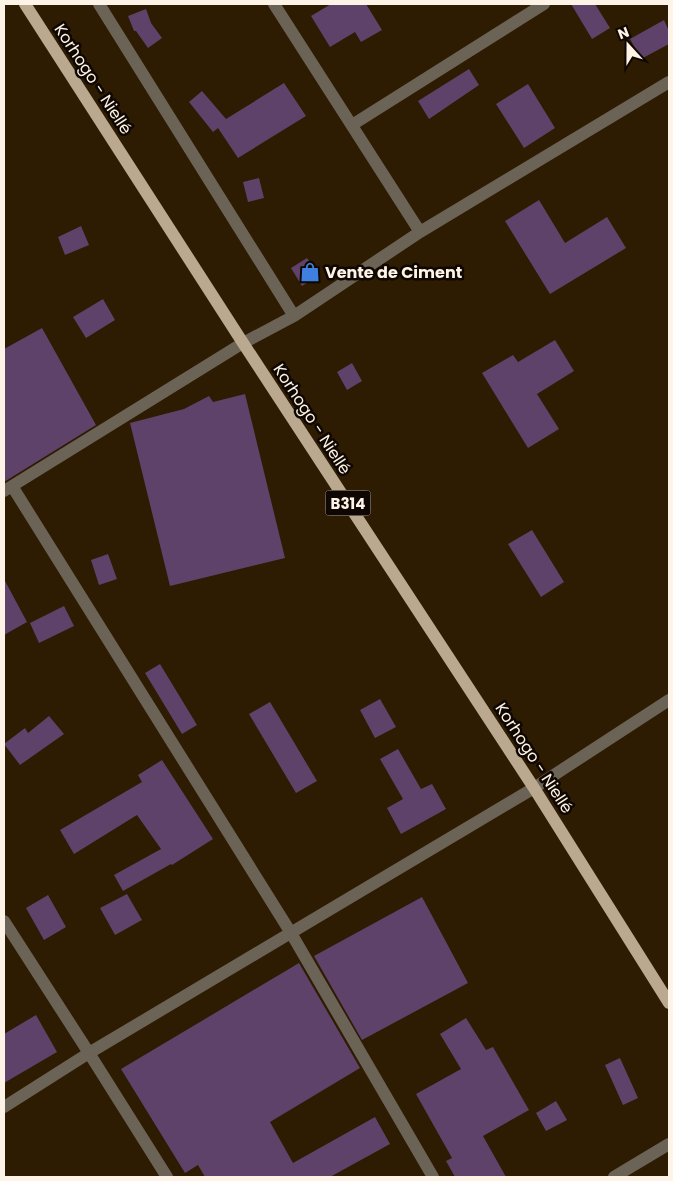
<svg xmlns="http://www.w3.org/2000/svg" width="673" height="1181" font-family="Poppins,sans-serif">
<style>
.building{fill:#5f4269}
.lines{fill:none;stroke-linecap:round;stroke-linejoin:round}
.street{stroke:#6c6357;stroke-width:12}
.primary{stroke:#baa88f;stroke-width:12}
.labels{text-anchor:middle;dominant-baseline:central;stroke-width:5;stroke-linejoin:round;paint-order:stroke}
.shield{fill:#0f0701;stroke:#b6aca2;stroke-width:1}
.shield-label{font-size:15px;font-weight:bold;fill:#fdf3e7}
.street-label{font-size:16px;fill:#fdf3e7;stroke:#0f0701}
.poi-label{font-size:16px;font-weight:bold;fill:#fdf3e7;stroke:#0f0701;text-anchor:start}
</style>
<rect width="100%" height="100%" fill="#2d1b02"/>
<path class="building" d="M331 4H366L382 30 361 42 355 32 330 47 311 16Z
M571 4H595L610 28 592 39Z
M146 9 151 23 162 38 148 48 136 31H134L128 16Z
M664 20 669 31V44L641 59 630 39Z
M469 69 479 85 429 119 418 101Z
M284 83 306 116 238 158 218 128 213 132 189 102 202 91 226 119Z
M528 84 555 128 524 148 496 104Z
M259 178 264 198 248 202 243 182Z
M539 200 565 243 607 217 626 248 550 294 505 221Z
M81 226 89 245 65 255 58 237Z
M307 258 319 275 302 286 291 268Z
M103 299 115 320 86 338 73 317Z
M42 328 96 425 4 482V349Z
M555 340 574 371 537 394 559 429 528 448 482 373 513 355 518 362Z
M352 363 362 381 347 390 337 372Z
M245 394 285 558 170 586 130 423 184 409 209 396 213 402Z
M532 530 564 582 541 597 508 544Z
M108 554 117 579 99 585 91 560Z
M4 579 27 622 4 635Z
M64 606 74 626 39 643 30 623Z
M160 664 197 725 182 734 145 673Z
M380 699 396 727 375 738 360 710Z
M270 702 317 781 296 793 249 714Z
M49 716 64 734 20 765 4 744 25 728 28 733Z
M398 749 421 789 432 784 446 809 401 834 387 808 403 799 380 759Z
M162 760 213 839 172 865 171 864 123 891 114 875 161 849 137 815 74 854 60 830 142 782 138 775Z
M127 894 142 920 115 935 100 908Z
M48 895 66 927 44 940 26 908Z
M422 897 468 983 362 1040 314 956Z
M299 963 360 1068 270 1122 293 1163 375 1117 390 1144 330 1177H205L198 1165 185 1173 121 1069Z
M36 1015 57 1052 4 1083V1034Z
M466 1018 486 1050 493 1047 529 1110 483 1136 506 1177H455L446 1161 452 1158 416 1094 461 1069 440 1034Z
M620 1058 638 1098 623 1105 605 1065Z
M556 1101 567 1120 546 1131 536 1113Z"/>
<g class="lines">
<path class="street" d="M99 4 294 316
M274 4 420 232
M352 125 544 4
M12 486 291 933 433 1177
M4 491 243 343 294 316 420 232 669 82
M4 921 89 1053 167 1177
M4 1107 89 1053 534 788 669 700
M614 1177 669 1144"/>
<path class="primary" d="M25 4 243 343 534 788 669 1003"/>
</g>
<defs>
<symbol id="shop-bare" viewBox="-9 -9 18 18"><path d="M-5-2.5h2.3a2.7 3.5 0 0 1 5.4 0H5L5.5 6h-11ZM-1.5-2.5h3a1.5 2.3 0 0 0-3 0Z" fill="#3f7fe0" stroke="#0f0701" stroke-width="2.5" paint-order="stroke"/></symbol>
</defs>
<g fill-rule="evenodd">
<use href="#shop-bare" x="296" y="258" width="28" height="28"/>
</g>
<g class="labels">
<rect class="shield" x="325.5" y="490.5" width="45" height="25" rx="4"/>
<g class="shield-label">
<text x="348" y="503">B314</text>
</g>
<g class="street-label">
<text transform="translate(93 79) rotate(57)">Korhogo - Niellé</text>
<text transform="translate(312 419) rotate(57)">Korhogo - Niellé</text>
<text transform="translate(534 758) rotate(57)">Korhogo - Niellé</text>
</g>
<g class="poi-label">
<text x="325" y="272">Vente de Ciment</text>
</g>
</g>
<rect width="673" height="1181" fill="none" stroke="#fdf3e7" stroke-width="10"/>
<g transform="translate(628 45) rotate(339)" stroke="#0f0701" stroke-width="4" paint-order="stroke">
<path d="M0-4L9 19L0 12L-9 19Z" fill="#fdf3e7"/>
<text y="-8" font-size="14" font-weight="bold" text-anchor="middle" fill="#fdf3e7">N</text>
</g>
</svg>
